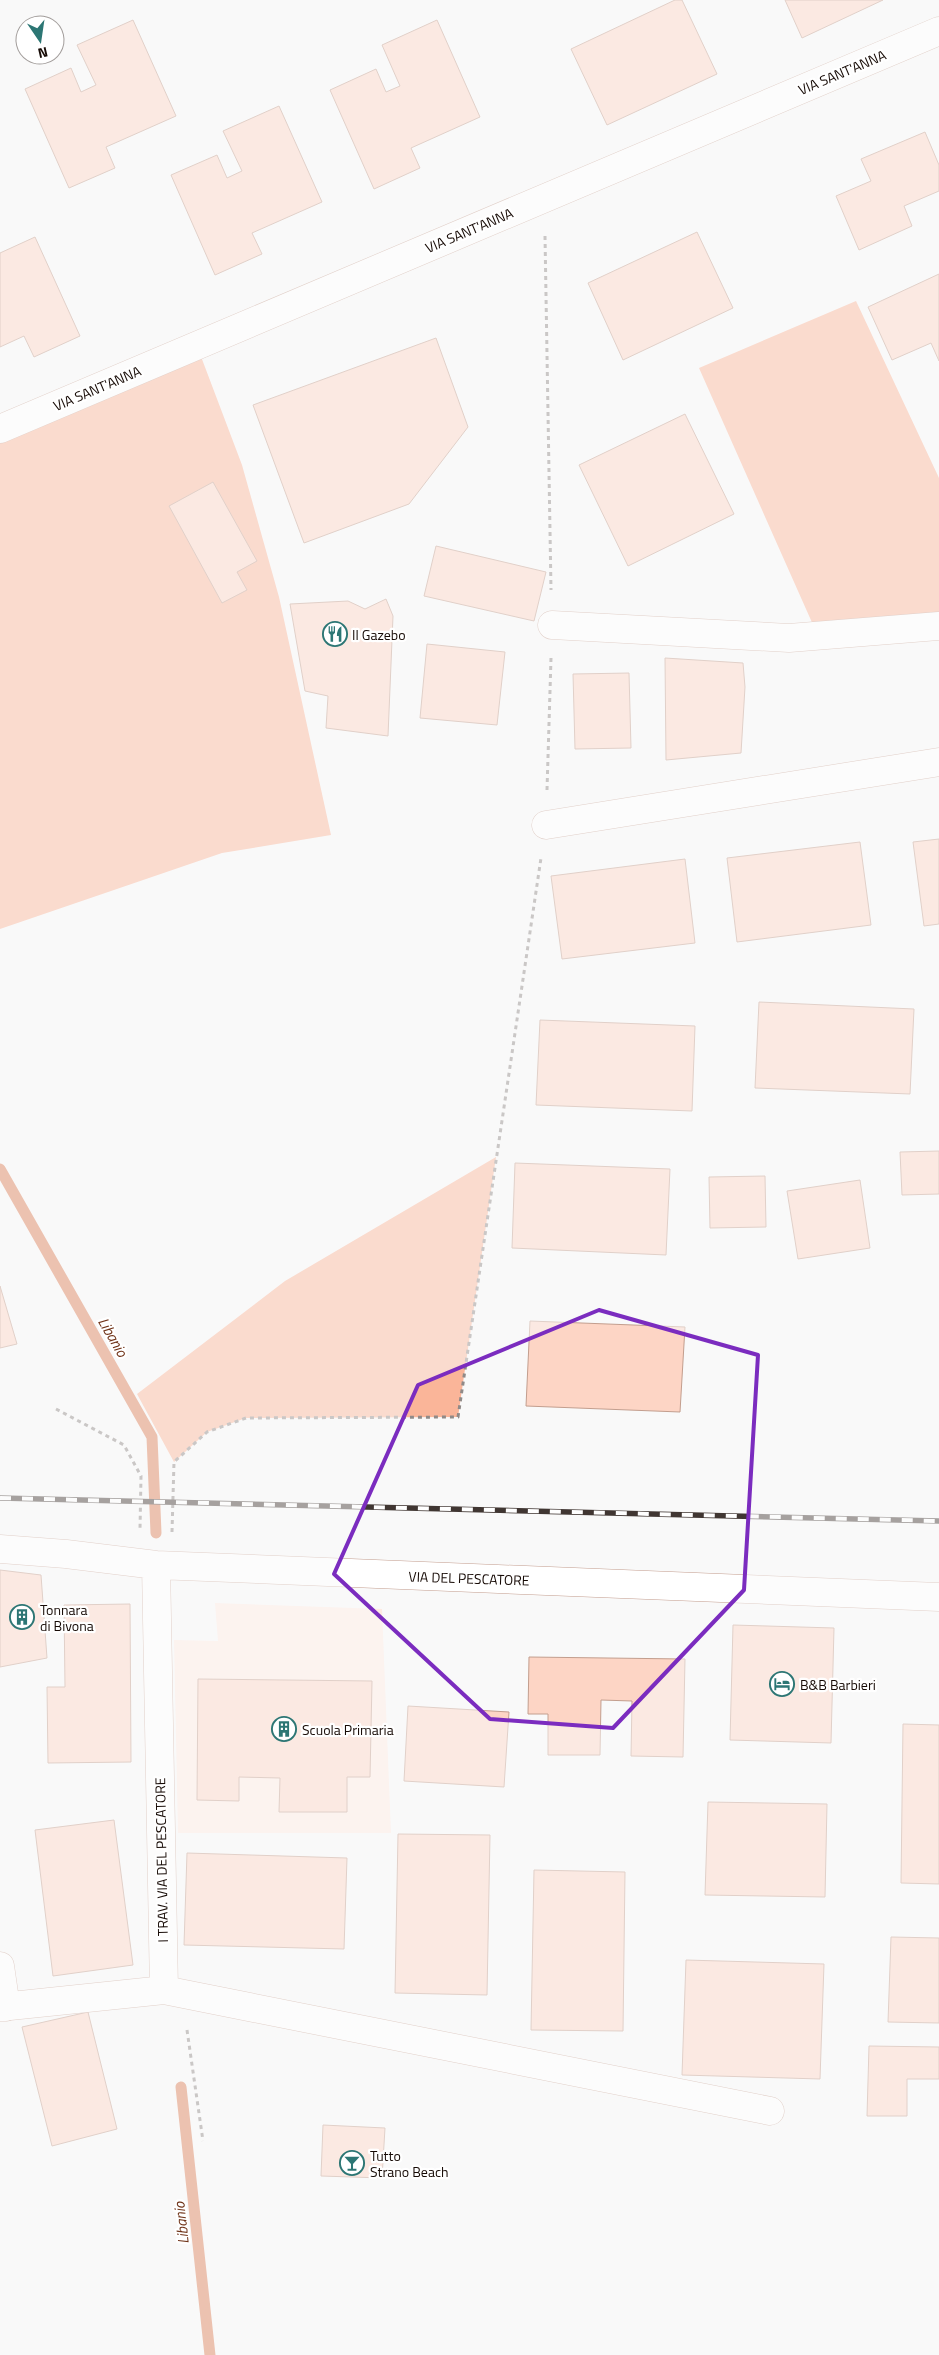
<svg xmlns="http://www.w3.org/2000/svg" width="939" height="2355" font-family="'Titillium Web',sans-serif">
<style>
.built{fill:#feeae2}
.green{fill:#fab599}
.lines{fill:none;stroke-linecap:round;stroke-linejoin:round}
.stream{stroke:#db7f58;stroke-width:11}
.building{fill:#fdd5c5;stroke:#c39e8e}
.street-casing{stroke:#c49e8f;stroke-width:29}
.path{stroke:#908a88;stroke-width:3;stroke-dasharray:4 4;stroke-linecap:butt}
.street{stroke:#fff;stroke-width:28}
.rail-casing{stroke:#403632;stroke-width:5.5}
.rail{stroke:#fff;stroke-width:4;stroke-dasharray:11;stroke-linecap:butt}
.marked{fill:none;stroke:#7b2cbf;stroke-width:4;stroke-linejoin:round}
.labels{text-anchor:middle;dominant-baseline:central;stroke-width:4.5;stroke-linejoin:round;paint-order:stroke}
.street-label{font-size:14px;fill:#160a05;stroke:#fff}
.poi-label{font-size:14px;fill:#160a05;stroke:#fff;text-anchor:start}
.water-label{font-size:15px;font-style:italic;fill:#6f3318;stroke:#fff}
</style>
<rect width="100%" height="100%" fill="#f9f9f9"/>
<path class="built" d="M215 1603 382 1609 391 1833H178L174 1640 218 1641Z"/>
<path class="green" d="M856 301 939 478V626L818 636 699 368Z
M197 346 242 465 279 597 331 835 222 853 0 929V429Z
M496 1157 458 1417 246 1418 207 1432 174 1462 137 1394 285 1281Z"/>
<g class="lines">
<path class="stream" d="M0 1169 152 1437 156 1533
M181 2087 210 2355"/>
</g>
<path class="building" d="M675 0H682L717 74 607 125 571 49Z
M785 0H883L802 38Z
M133 20 176 116 106 147 115 168 69 188 25 89 71 68 81 92 96 85 77 45Z
M437 20 480 117 411 148 420 168 374 189 330 90 376 69 386 92 400 86 382 45Z
M279 106 322 202 252 233 262 254 215 275 171 175 217 155 227 178 242 171 223 131Z
M925 132 939 165V191L904 206 912 226 859 250 836 196 871 181 861 159Z
M697 232 733 308 623 360 588 283Z
M35 237 80 336 34 357 24 336 0 347V253Z
M939 274V361L931 343 892 360 868 307Z
M436 338 468 427 409 504 304 543 253 405Z
M685 414 734 514 628 566 579 465Z
M213 482 257 561 237 572 247 590 222 603 169 506Z
M436 546 546 572 534 621 424 596Z
M386 599 393 616 388 736 326 728 328 696 305 691 290 604 348 601 365 609Z
M427 644 505 652 497 725 420 718Z
M665 658 743 663 745 687 741 753 666 760Z
M629 673 631 748 575 749 573 674Z
M939 839V924L924 926 913 842Z
M860 842 871 925 737 942 727 858Z
M685 859 695 943 562 959 551 876Z
M759 1002 914 1009 910 1094 755 1088Z
M540 1020 695 1026 692 1111 536 1105Z
M939 1151V1194L902 1195 900 1152Z
M515 1163 670 1169 666 1255 512 1248Z
M765 1176 766 1227 710 1228 709 1177Z
M860 1180 870 1248 798 1259 787 1191Z
M0 1286 17 1344 0 1348Z
M530 1321 685 1327 680 1412 526 1406Z
M0 1570 41 1575 47 1658 0 1667Z
M130 1604 131 1762 48 1763 47 1687H65L64 1605Z
M733 1625 834 1628 831 1743 730 1740Z
M529 1657 685 1659 683 1757 631 1756 632 1701 601 1700 600 1755H548V1714H528Z
M198 1679 372 1681 370 1777H347V1812H279L280 1778 239 1777V1801L197 1800Z
M408 1706 509 1712 504 1787 404 1781Z
M903 1724 939 1725V1884L901 1883Z
M708 1802 827 1804 825 1897 705 1895Z
M114 1820 133 1965 53 1976 35 1830Z
M398 1834 490 1835 487 1995 395 1993Z
M187 1853 347 1858 344 1949 184 1945Z
M534 1870 625 1872 623 2031 531 2030Z
M891 1937 939 1938V2023L888 2022Z
M686 1960 824 1964 820 2079 682 2075Z
M88 2012 117 2129 52 2146 22 2027Z
M869 2046 939 2047V2079H907V2116H867Z
M323 2125 385 2128 382 2178 321 2176Z"/>
<g class="lines">
<defs>
<path id="street" d="M0 429 939 31
M552 625 789 638 939 626
M546 825 939 762
M0 1549 66 1554 156 1565 939 1597
M0 1966 6 2007
M164 1990 770 2111
M0 2007 164 1990 156 1565"/>
</defs>
<use href="#street" class="street-casing"/>
<path class="path" d="M545 236 551 590
M547 790 551 658
M56 1409 124 1445 141 1476 140 1529
M172 1532 174 1462 207 1432 246 1418 458 1417 541 858
M187 2030 203 2141"/>
<use href="#street" class="street"/>
<defs>
<path id="rail" d="M0 1498 939 1521"/>
</defs>
<use href="#rail" class="rail-casing"/>
<use href="#rail" class="rail"/>
</g>
<path d="M0 0H939V2355H0ZM599 1310 758 1355 744 1590 613 1728 490 1719 334 1574 418 1385Z" fill="#f9f9f9" fill-opacity=".55" fill-rule="evenodd"/>
<path class="marked" d="M599 1310 758 1355 744 1590 613 1728 490 1719 334 1574 418 1385Z"/>
<defs>
<symbol id="restaurant-ring" viewBox="-11 -11 22 22"><circle r="9.5" fill="#fff" stroke="#2c7674" stroke-width="1.5"/><path d="M-5-6h1v4h1v-4h1v4h1v-4h1v5L-1.5 .5V6h-2V.5L-5-1ZM5-6V6H3V1.5H1.5Q1.5-4 5-6Z" fill="#2c7674"/></symbol>
<symbol id="building-ring" viewBox="-11 -11 22 22"><circle r="9.5" fill="#fff" stroke="#2c7674" stroke-width="1.5"/><path d="M-4-6H4V6H1V3H-1V6H-4ZM-2.5-4.3h1.7v1.8h-1.7ZM.8-4.3h1.7v1.8H.8ZM-2.5-1h1.7V.8h-1.7ZM.8-1h1.7V.8H.8Z" fill="#2c7674"/></symbol>
<symbol id="hotel-ring" viewBox="-11 -11 22 22"><circle r="9.5" fill="#fff" stroke="#2c7674" stroke-width="1.5"/><path d="M-6-4.5h1.5V1H6V5H4.5V3h-9V5H-6ZM-4 0a1.8 1.8 0 1 1 3.6 0ZM.5 0V-2.5h3Q6-2.5 6 0Z" fill="#2c7674"/></symbol>
<symbol id="bar-ring" viewBox="-11 -11 22 22"><circle r="9.5" fill="#fff" stroke="#2c7674" stroke-width="1.5"/><path d="M-6-5H6L.8 .8V4.5H3.5V6h-7V4.5H-.8V.8Z" fill="#2c7674"/></symbol>
</defs>
<g fill-rule="evenodd">
<use href="#restaurant-ring" x="321" y="620" width="28" height="28"/>
<use href="#building-ring" x="8" y="1603" width="28" height="28"/>
<use href="#hotel-ring" x="768" y="1670" width="28" height="28"/>
<use href="#building-ring" x="270" y="1715" width="28" height="28"/>
<use href="#bar-ring" x="338" y="2149" width="28" height="28"/>
</g>
<g class="labels">
<g class="street-label">
<text transform="translate(842 72) rotate(-23)">VIA SANT'ANNA</text>
<text transform="translate(469 230) rotate(-23)">VIA SANT'ANNA</text>
<text transform="translate(97 388) rotate(-23)">VIA SANT'ANNA</text>
<text transform="translate(469 1578) rotate(2)">VIA DEL PESCATORE</text>
<text transform="translate(161 1860) rotate(-91)">I TRAV. VIA DEL PESCATORE</text>
</g>
<g class="poi-label">
<text x="352" y="634">Il Gazebo</text>
<text x="40" y="1609">Tonnara<tspan x="40" dy="16">di Bivona</tspan></text>
<text x="800" y="1684">B&amp;B Barbieri</text>
<text x="302" y="1729">Scuola Primaria</text>
<text x="370" y="2155">Tutto<tspan x="370" dy="16">Strano Beach</tspan></text>
</g>
<g class="water-label">
<text transform="translate(113 1337) rotate(60)">Libanio</text>
<text transform="translate(181 2223) rotate(-96)">Libanio</text>
</g>
</g>
<g transform="translate(40 40) rotate(167)"><circle r="24" fill="#ffffff" stroke="#a29d9b"/>
<path d="M0-4L9 19L0 12L-9 19Z" fill="#2c7674"/>
<text y="-8" font-size="14" font-weight="bold" text-anchor="middle" fill="#160a05">N</text>
</g>
</svg>
